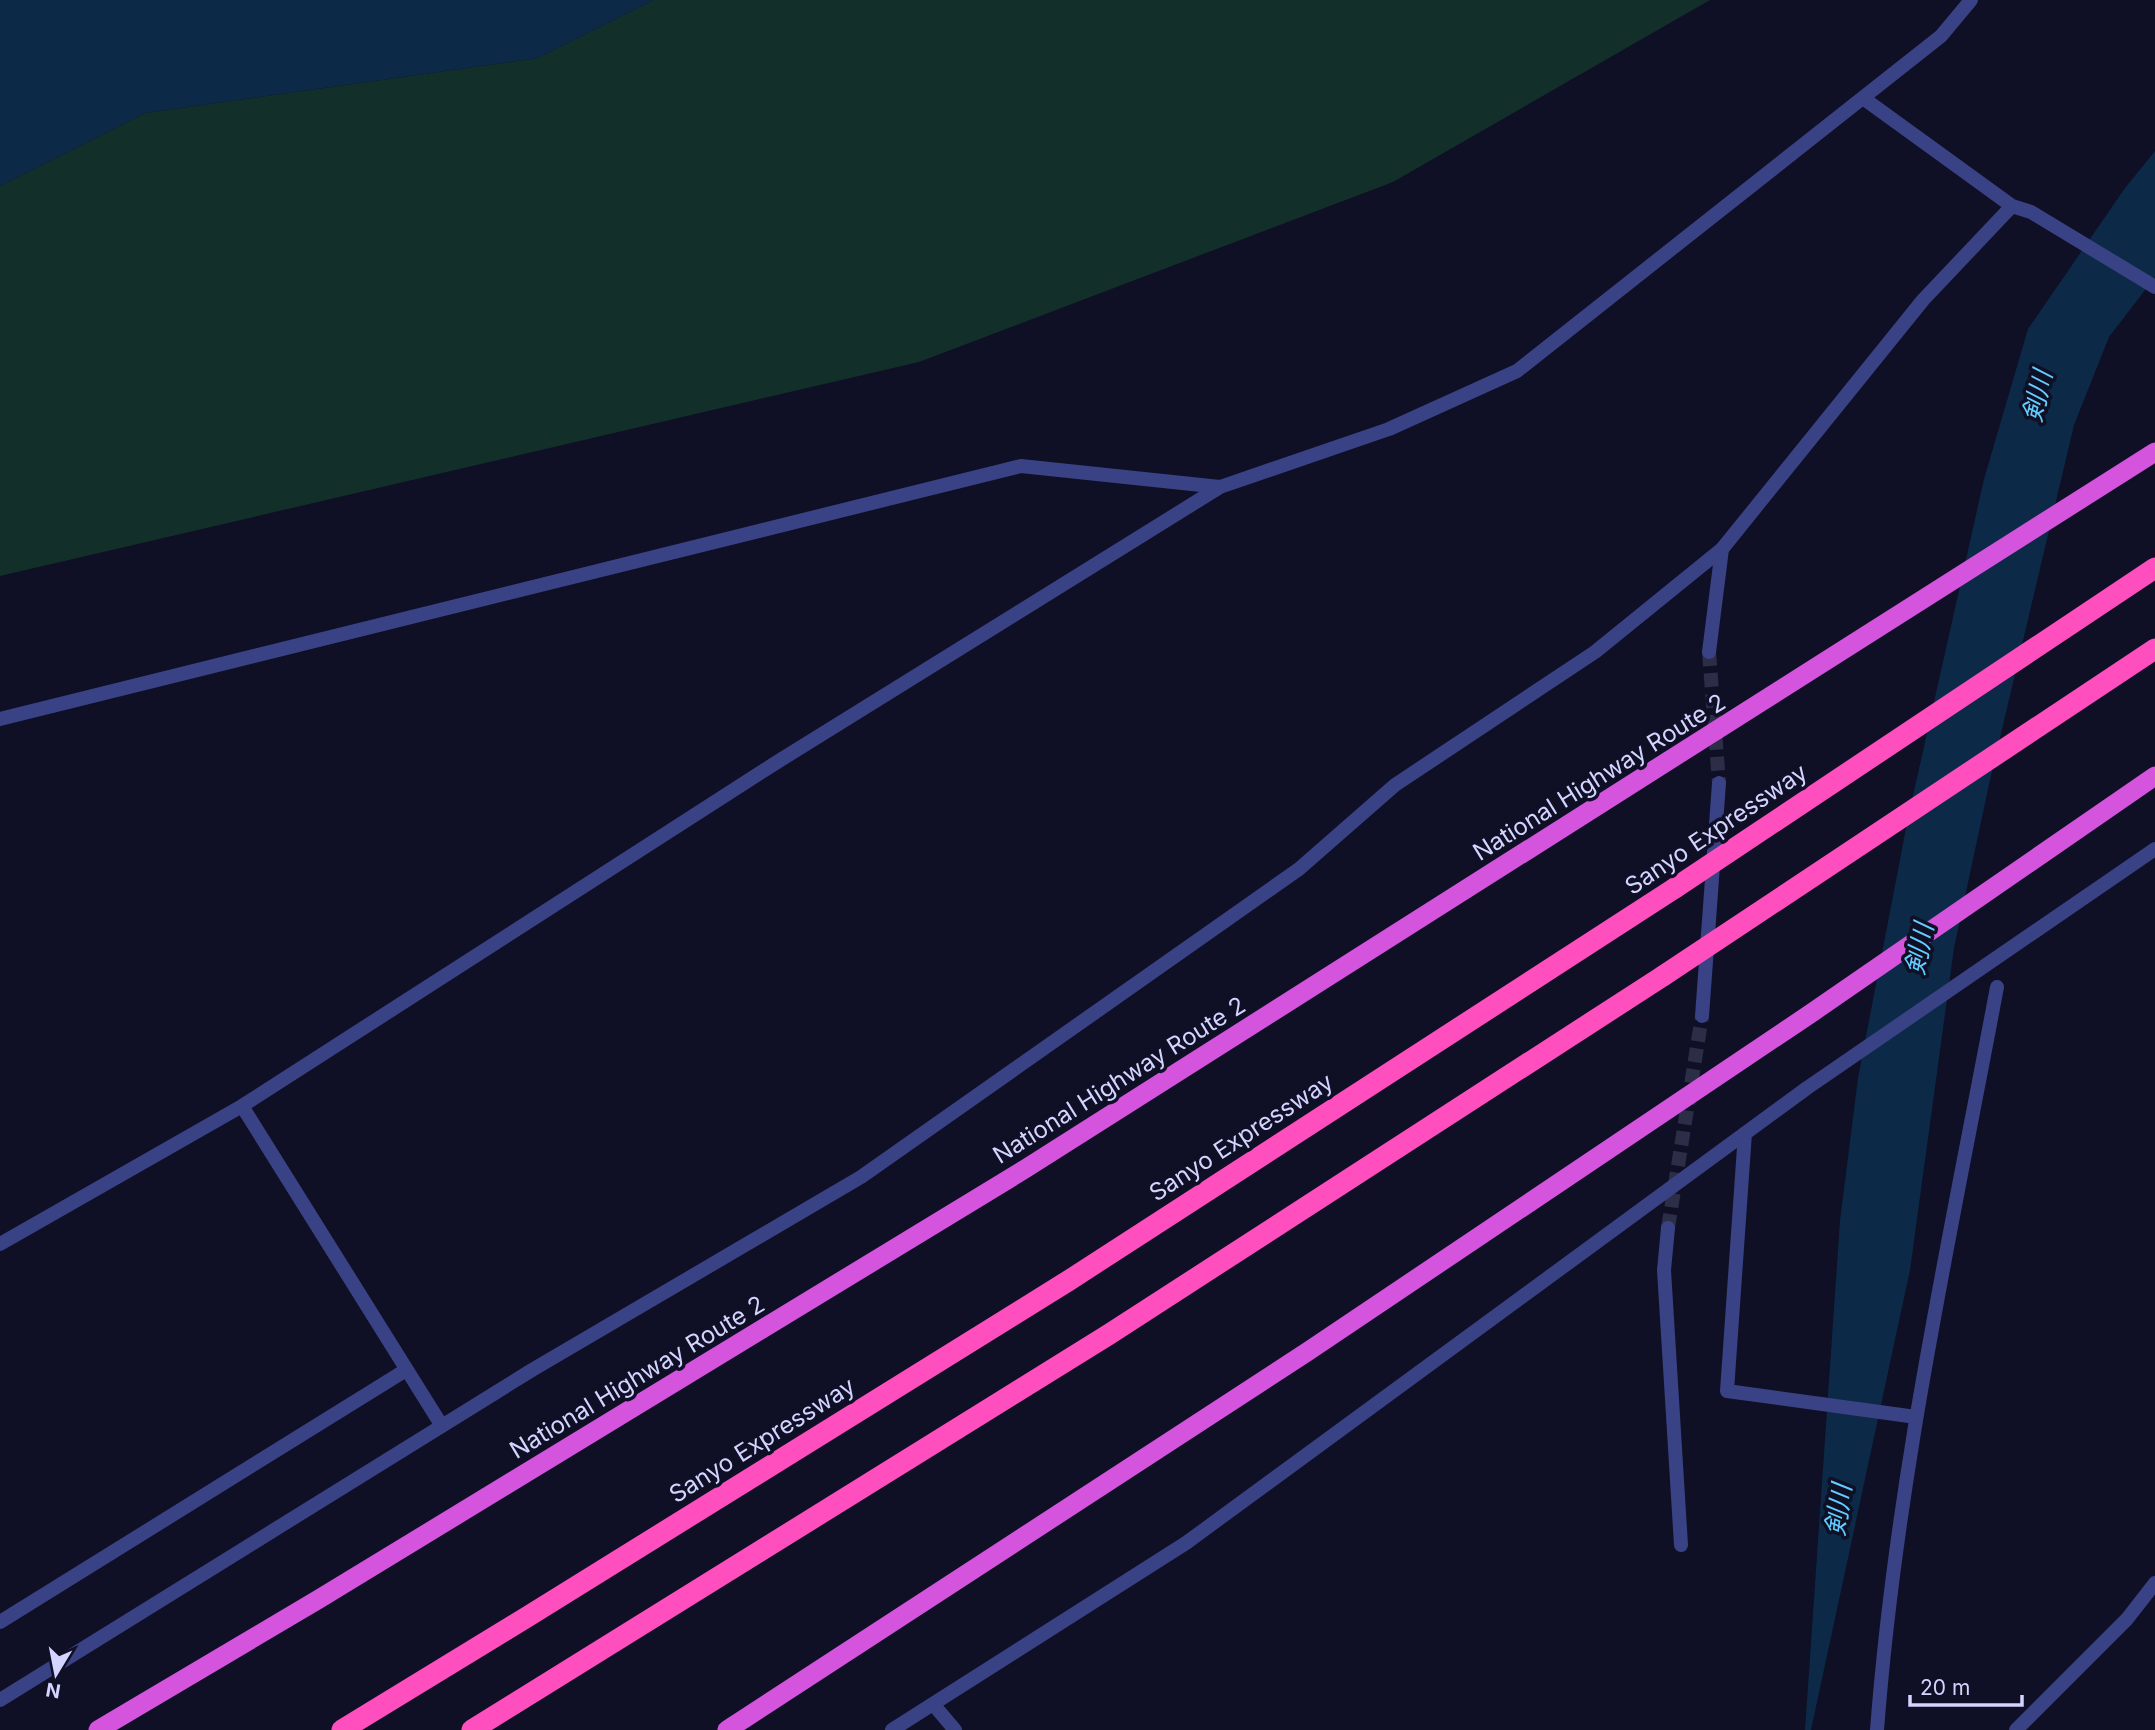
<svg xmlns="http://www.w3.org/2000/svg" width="2155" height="1730" font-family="Inter,'Noto Sans JP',sans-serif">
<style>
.green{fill:#122f29}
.water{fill:#0c2a47}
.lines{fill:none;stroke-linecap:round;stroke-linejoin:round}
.minor-tunnel{stroke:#2c2d46;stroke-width:14;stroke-dasharray:14 7;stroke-linecap:butt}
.minor{stroke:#394284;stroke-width:14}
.tertiary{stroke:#394284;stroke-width:14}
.trunk{stroke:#d454de;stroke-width:19}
.motorway{stroke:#ff4ebe;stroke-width:21}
.motorway-bridge{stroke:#ff4ebe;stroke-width:21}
.labels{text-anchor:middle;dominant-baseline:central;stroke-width:7;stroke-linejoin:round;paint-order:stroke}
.street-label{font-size:24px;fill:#d3d4ff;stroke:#0f0f25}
.water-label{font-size:26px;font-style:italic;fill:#61ceff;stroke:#0f0f25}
</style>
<rect width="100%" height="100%" fill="#0f0f25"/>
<path class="green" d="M654 0H1710L1393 182 919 362 0 576V186L145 113 538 58Z"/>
<path class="water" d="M0 0H654L538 58 145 113 0 186Z
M2155 151V277L2109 337 2074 425 1990 780 1954 948 1910 1270 1811 1730H1805L1840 1221 1858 1078 1908 818 1984 479 2028 329 2125 188Z"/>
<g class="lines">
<path class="minor-tunnel" d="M1709 652 1719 783
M1668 1228 1702 1016"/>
<path class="minor" d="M1863 98 2012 206 2031 212 2155 287
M1709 652 1722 549
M0 719 1021 466 1220 487
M1702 1016 1719 783
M242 1106 442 1426
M1745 1133 1727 1391 1916 1417
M1668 1228 1664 1270 1681 1545
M0 1244 242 1106 774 764 1220 487 1389 429 1517 371 1941 36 1971 0
M0 1622 406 1370
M0 1700 532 1370 861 1177 1299 869 1395 785 1595 652 1722 549 1923 300 2012 206
M933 1704 955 1730
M892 1730 1186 1543 1807 1088 2155 849
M1877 1730C1896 1480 1951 1233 1997 987"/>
<path class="tertiary" d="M2016 1730 2127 1619 2155 1583"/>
<path class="trunk" d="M98 1730 319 1599 1025 1169 2155 452
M727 1730 1307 1352 1813 1012 2155 776"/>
<path class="motorway" d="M342 1730 527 1617 1068 1281 1675 888
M472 1730 1108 1335 1663 976"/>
<path class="motorway-bridge" d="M1675 888 2155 568
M1663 976 2155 649"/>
</g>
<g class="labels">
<g class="street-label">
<text transform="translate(1599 777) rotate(-32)">National Highway Route 2</text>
<text transform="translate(1716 829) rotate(-34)">Sanyo Expressway</text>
<text transform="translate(1119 1080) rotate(-32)">National Highway Route 2</text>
<text transform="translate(1241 1137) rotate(-33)">Sanyo Expressway</text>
<text transform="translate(637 1377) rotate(-31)">National Highway Route 2</text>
<text transform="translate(762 1440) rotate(-32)">Sanyo Expressway</text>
</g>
<g class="water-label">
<text transform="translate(2037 396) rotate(-77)">剣川</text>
<text transform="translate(1919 949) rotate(-79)">剣川</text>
<text transform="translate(1838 1510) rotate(-82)">剣川</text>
</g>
</g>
<g transform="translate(56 1674) rotate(190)" stroke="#0f0f25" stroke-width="5" paint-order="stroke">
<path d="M0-5L12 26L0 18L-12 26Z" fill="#d3d4ff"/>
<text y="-10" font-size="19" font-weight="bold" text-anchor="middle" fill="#d3d4ff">N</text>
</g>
<path d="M1910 1695v10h112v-10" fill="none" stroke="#d3d4ff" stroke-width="3.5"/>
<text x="1920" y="1695" font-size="21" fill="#d3d4ff" stroke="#0f0f25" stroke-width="5" paint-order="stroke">20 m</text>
</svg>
